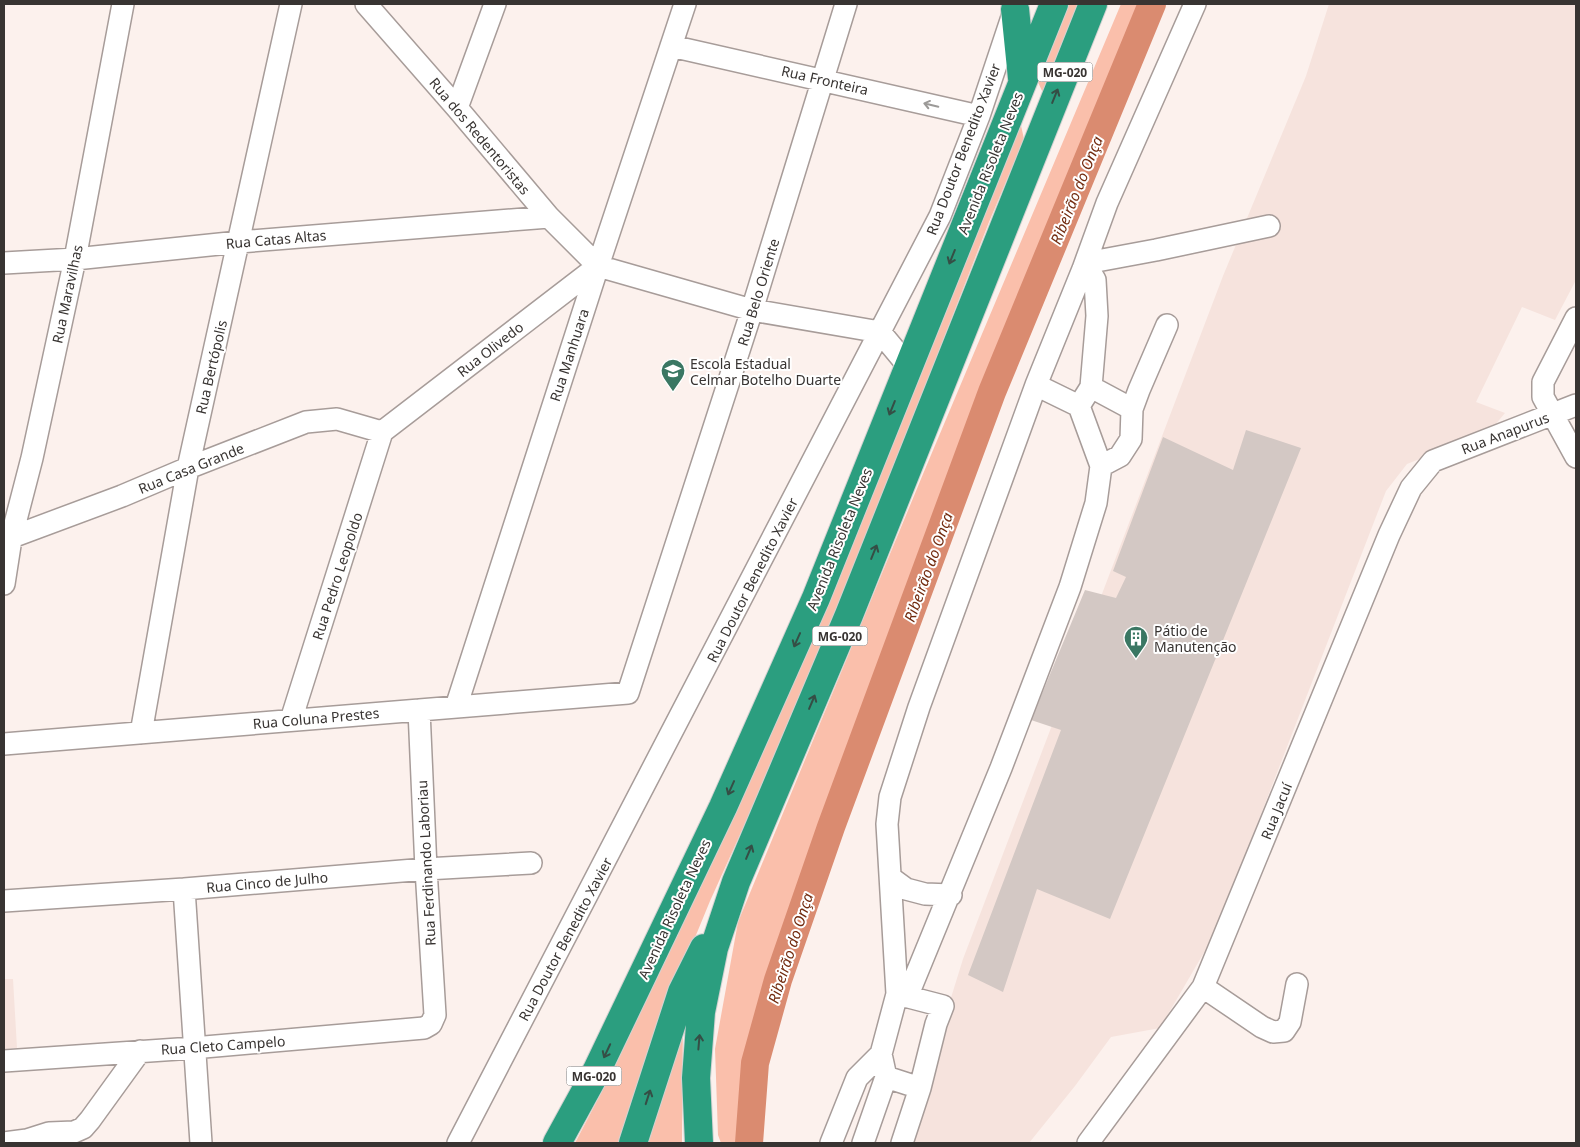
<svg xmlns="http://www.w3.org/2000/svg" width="1580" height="1147" font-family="'Noto Sans',sans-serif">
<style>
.built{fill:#f6e3dd}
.green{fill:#fabfab}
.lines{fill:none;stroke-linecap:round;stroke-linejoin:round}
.river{stroke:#da8b70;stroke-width:28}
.building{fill:#d3c8c4}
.minor-casing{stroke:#a79c99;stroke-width:24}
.highway-casing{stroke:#d3d2d2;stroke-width:30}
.minor{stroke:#fff;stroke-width:21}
.highway{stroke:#2b9e7f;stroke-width:28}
.oneway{stroke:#354e45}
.oneway2{stroke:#9c9a98}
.labels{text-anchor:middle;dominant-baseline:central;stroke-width:4;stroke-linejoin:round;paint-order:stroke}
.shield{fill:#fff;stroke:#747170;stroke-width:1}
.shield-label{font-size:12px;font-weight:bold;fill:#383432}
.street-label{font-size:14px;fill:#383432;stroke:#fff}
.poi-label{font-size:14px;fill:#383432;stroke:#fff;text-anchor:start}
.water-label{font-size:15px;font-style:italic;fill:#722b0f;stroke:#fff}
</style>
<rect width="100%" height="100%" fill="#fcf1ed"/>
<path class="built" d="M1329 4H1576V280L1555 320 1522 307 1476 402 1505 413 1490 431 1407 464 1386 491 1244 858 1206 949 1160 1028 1111 1037 1075 1086 1029 1143H906L963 959 1223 276 1306 76Z
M4 979H13L17 1048 4 1049Z"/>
<path class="green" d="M1068 4H1079L1043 93 1037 80Z
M1121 4H1149L1069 195 952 484 787 939 751 1056 743 1143H721L718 1135 715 1049 738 922 923 474Z
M1020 121 1024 139 989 222 837 613 771 766 710 901 680 974 626 1143H575L611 1074 670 944Z
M683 1007 682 1143H643Z"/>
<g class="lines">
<path class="river" d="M749 1143 755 1063 778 980 831 827 992 392 1152 4"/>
</g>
<path class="building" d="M1246 430 1301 448 1110 919 1037 889 1003 992 968 975 1061 730 1031 720 1085 590 1116 598 1126 577 1113 571 1163 437 1233 470Z"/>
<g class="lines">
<defs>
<path id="minor" d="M366 4 457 108 549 217 598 266 752 310 880 332 909 367
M671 46 979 116
M457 108 495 4
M4 263 75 259 239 242 549 217
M1086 263 1156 250 1269 226
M1576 318 1543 382V397L1576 457
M1091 387 1132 409
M1079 406 1091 387 1097 316 1095 280 1091 273 1083 269
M382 432 598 266
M1101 466 1120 456 1131 439 1132 409 1139 390 1167 325
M4 540 122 496 188 468 306 422 337 419 382 432
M4 584 11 539 32 458 75 259 123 4
M456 707 598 266 685 4
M291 720 382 432
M141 733 188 468 291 4
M4 744 628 693 752 310 846 4
M891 878 906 889 925 894 951 895
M184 889 201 1143
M4 901 184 889 426 869 531 863
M1203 987 1262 1027 1273 1032 1284 1031 1290 1022 1297 984
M897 994 943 1006 936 1024 920 1088
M907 997 1001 768 1070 587 1096 503 1101 466 1079 406 1036 385
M4 1061 193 1048 424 1028 431 1024 435 1015 426 869 419 710
M886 1077 881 1054 897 994 887 824 890 797 919 707 1036 385 1083 269 1107 203 1195 4
M4 1143 27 1140 49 1133 74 1132 83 1128 90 1120 140 1051
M458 1143 940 216 979 116 1013 14
M831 1143 857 1078 881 1054
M863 1143 886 1077 920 1088 902 1143
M1088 1143 1203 987 1389 535 1411 488 1433 461 1576 405"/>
<path id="highway" d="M1015 9 1022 78
M557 1143 597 1070 723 807 816 598 1054 4
M633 1143 682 992 704 948
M699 1143 696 1078 701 1012 714 948 736 882 849 615 1093 4"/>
</defs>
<use href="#minor" class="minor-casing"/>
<use href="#highway" class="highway-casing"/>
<use href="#minor" class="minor"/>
<use href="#highway" class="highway"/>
</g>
<defs><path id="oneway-shaft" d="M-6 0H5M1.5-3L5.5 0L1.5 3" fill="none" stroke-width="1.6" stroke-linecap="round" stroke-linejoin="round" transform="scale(1.25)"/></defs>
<g class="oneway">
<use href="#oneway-shaft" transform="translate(1055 96) rotate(-68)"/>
<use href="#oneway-shaft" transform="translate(952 257) rotate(112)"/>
<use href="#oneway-shaft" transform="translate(892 408) rotate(112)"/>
<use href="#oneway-shaft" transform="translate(874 552) rotate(-68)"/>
<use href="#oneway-shaft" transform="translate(797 640) rotate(114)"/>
<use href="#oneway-shaft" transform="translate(812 702) rotate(-67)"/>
<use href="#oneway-shaft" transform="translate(731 788) rotate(114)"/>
<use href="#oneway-shaft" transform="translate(749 852) rotate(-67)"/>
<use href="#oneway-shaft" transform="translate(699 1042) rotate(-85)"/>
<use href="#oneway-shaft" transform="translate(607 1051) rotate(115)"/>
<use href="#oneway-shaft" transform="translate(648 1097) rotate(-72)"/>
</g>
<use class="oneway2" href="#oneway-shaft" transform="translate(931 105) rotate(-167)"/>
<defs>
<symbol id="school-pin" viewBox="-11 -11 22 30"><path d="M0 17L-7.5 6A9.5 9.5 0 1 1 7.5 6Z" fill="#3a7763" stroke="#fff"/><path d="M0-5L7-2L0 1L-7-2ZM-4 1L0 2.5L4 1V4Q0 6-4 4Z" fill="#fff"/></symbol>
<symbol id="building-pin" viewBox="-11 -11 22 30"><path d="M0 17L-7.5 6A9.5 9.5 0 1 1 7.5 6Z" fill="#3a7763" stroke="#fff"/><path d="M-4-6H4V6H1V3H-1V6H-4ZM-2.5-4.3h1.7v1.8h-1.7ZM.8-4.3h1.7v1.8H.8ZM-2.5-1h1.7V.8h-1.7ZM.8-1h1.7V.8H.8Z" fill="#fff"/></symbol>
</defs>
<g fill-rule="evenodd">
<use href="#school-pin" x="659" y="357" width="28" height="38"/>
<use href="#building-pin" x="1122" y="624" width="28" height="38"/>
</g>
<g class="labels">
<g class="shield">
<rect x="1037.5" y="62.5" width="55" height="19" rx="4"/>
<rect x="812.5" y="626.5" width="55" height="19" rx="4"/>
<rect x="566.5" y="1066.5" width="55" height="19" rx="4"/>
</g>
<g class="shield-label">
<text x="1065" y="72">MG-020</text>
<text x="840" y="636">MG-020</text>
<text x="594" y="1076">MG-020</text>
</g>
<g class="street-label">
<text transform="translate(825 80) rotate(13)">Rua Fronteira</text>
<text transform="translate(480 136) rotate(50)">Rua dos Redentoristas</text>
<text transform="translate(963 149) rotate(-69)">Rua Doutor Benedito Xavier</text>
<text transform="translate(990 163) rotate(-68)">Avenida Risoleta Neves</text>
<text transform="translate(276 239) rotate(-5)">Rua Catas Altas</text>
<text transform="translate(758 292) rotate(-73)">Rua Belo Oriente</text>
<text transform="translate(67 294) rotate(-78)">Rua Maravilhas</text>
<text transform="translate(490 349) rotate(-38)">Rua Olivedo</text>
<text transform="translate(569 355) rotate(-72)">Rua Manhuara</text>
<text transform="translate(211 367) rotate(-77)">Rua Bertópolis</text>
<text transform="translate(1505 433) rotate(-21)">Rua Anapurus</text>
<text transform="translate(191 468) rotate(-22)">Rua Casa Grande</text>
<text transform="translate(839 539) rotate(-68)">Avenida Risoleta Neves</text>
<text transform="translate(337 576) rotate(-72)">Rua Pedro Leopoldo</text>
<text transform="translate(752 580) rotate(-63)">Rua Doutor Benedito Xavier</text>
<text transform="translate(316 718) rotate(-5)">Rua Coluna Prestes</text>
<text transform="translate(1276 811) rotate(-68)">Rua Jacuí</text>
<text transform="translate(426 863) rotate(-93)">Rua Ferdinando Laboriau</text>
<text transform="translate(267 882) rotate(-5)">Rua Cinco de Julho</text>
<text transform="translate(674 909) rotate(-65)">Avenida Risoleta Neves</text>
<text transform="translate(565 939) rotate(-62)">Rua Doutor Benedito Xavier</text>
<text transform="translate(223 1045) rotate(-4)">Rua Cleto Campelo</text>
</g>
<g class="poi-label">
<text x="690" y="363">Escola Estadual<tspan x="690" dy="16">Celmar Botelho Duarte</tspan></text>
<text x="1154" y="630">Pátio de<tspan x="1154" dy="16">Manutenção</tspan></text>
</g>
<g class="water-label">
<text transform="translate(1076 190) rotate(-68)">Ribeirão do Onça</text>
<text transform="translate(928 567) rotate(-70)">Ribeirão do Onça</text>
<text transform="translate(790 948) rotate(-72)">Ribeirão do Onça</text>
</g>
</g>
<rect width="1580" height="1147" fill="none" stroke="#383432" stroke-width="10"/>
</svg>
